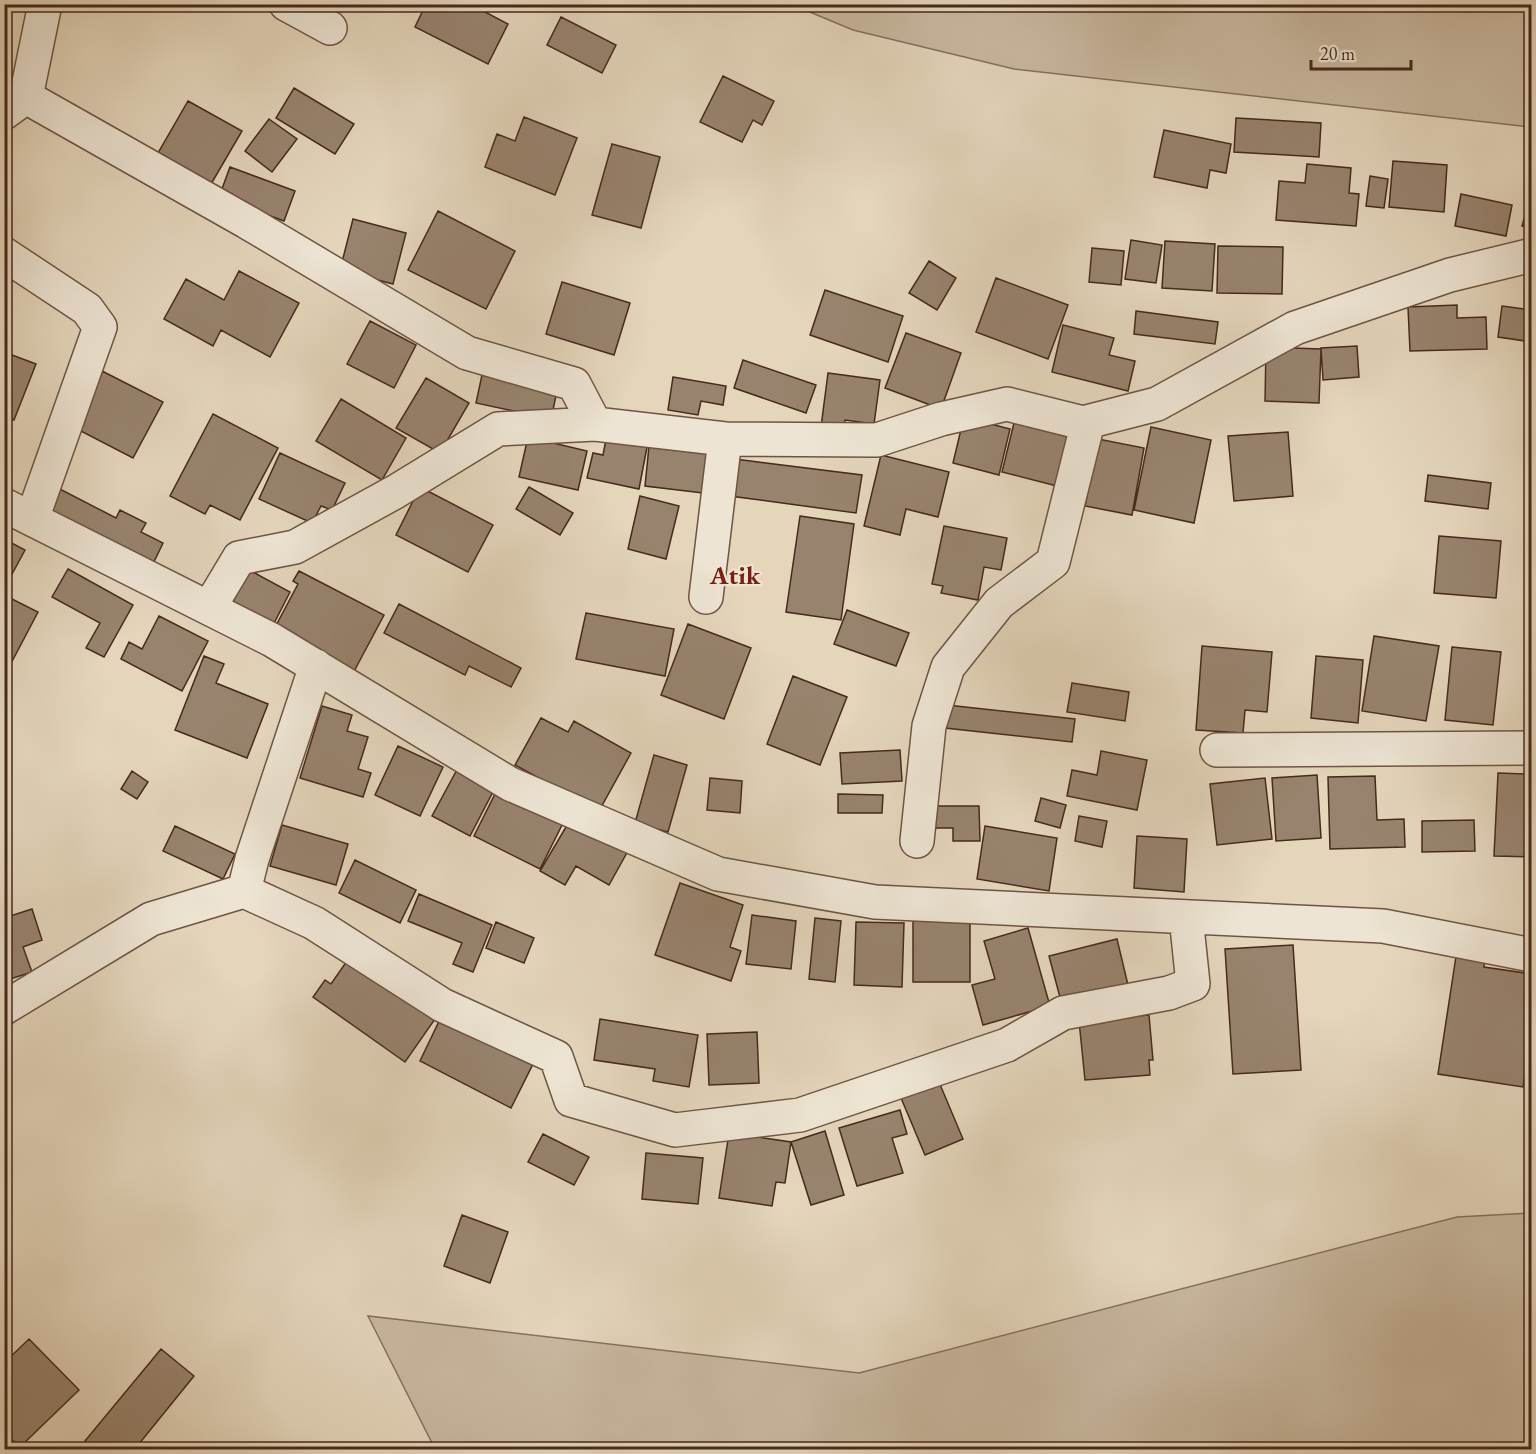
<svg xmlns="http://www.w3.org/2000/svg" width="1536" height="1454" font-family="'EB Garamond',serif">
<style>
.green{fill:#c9b8a0;stroke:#88715e;stroke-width:1.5}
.building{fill:#98836e;stroke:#462a1b;stroke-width:1.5}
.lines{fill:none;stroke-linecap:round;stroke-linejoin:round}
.minor-casing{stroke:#6e5543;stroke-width:36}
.minor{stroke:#ede4d3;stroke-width:33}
.labels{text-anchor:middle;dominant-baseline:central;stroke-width:4.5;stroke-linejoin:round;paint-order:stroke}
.quarter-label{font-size:26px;font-weight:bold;fill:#7a1f14;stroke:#ede4d3}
</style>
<rect width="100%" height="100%" fill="#e4d5bb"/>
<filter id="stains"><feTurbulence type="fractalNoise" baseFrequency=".00333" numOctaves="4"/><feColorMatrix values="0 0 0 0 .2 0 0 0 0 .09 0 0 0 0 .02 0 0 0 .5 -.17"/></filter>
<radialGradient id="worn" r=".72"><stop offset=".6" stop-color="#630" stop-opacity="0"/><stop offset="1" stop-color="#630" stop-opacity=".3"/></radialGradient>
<path class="green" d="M793 5H1531V127L1014 69 853 30Z
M1531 1213V1449H435L368 1316 859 1373 1457 1217Z"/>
<path class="building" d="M426 4H470L508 24 488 64 415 27Z
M561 17 616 45 602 73 547 45Z
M723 76 774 101 762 125 753 120 742 142 700 122Z
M294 88 354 124 335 154 276 118Z
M188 101 242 131 207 191 154 160Z
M524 117 577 138 555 195 485 167 497 134 515 141Z
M1236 118 1321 123 1319 157 1234 152Z
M269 119 297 139 272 172 245 151Z
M1164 130 1231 144 1226 173 1210 170 1207 188 1154 177Z
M612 144 660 157 641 228 592 215Z
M1393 161 1447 165 1444 212 1389 207Z
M1307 164 1351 168 1349 193 1359 194 1356 226 1276 220 1279 181 1305 183Z
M230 167 295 191 284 221 219 197Z
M1370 176 1388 179 1384 208 1366 206Z
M1461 194 1512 205 1506 236 1455 226Z
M1529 202 1532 203V229L1522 226Z
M438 211 515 251 486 309 408 270Z
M353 219 406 233 393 284 340 270Z
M1131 240 1162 245 1156 283 1125 279Z
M1165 241 1215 244 1212 291 1162 288Z
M1218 246 1283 247 1282 294 1217 293Z
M1092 248 1124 251 1121 285 1089 282Z
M929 261 956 278 937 310 909 293Z
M239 271 299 303 270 357 221 330 213 346 164 319 186 279 224 300Z
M996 278 1068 305 1048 359 976 332Z
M562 282 630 303 614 355 546 334Z
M825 290 903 316 888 362 810 335Z
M1457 305V318L1486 317 1487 349 1410 351 1408 307Z
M1502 306 1532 310V342L1498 337Z
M1136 311 1218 322 1215 344 1134 334Z
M370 321 416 345 394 388 347 364Z
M1063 325 1114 338 1109 355 1135 361 1128 391 1052 372Z
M906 333 961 353 941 409 885 388Z
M1357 346 1359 377 1323 380 1321 348Z
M1266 347 1321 349 1319 403 1265 401Z
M4 352 36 364 14 420 4 416Z
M743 360 816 385 806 413 734 388Z
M102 371 163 402 133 458 73 427Z
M828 373 880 380 874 424 845 420 843 431 821 427Z
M482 375 557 391 551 419 476 403Z
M673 377 726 386 723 405 701 401 698 415 668 410Z
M426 378 469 403 440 453 396 428Z
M341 399 406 438 382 480 316 441Z
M213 414 278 448 240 520 210 505 205 514 170 496Z
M964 417 1010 429 999 475 953 463Z
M1014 423 1069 437 1057 486 1002 472Z
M1151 427 1211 440 1194 523 1134 510Z
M4 431 10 434 4 447Z
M1288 432 1293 496 1234 501 1228 436Z
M607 434 648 442 639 489 587 478 593 453 603 455Z
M528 437 587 451 578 490 519 477Z
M1098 439 1144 448 1132 515 1085 506Z
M649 446 715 453 711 494 645 486Z
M280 453 345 483 332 510 321 506 312 523 259 499Z
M881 455 949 472 938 517 906 509 900 535 864 526Z
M735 459 862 475 856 513 730 496Z
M1428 475 1491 483 1488 509 1425 501Z
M52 485 116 518 120 510 146 523 141 532 163 543 150 570 38 514Z
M420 487 493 525 468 572 396 535Z
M529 487 573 513 560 535 516 509Z
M640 496 679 506 666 559 628 549Z
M800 516 854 524 841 620 786 612Z
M944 526 1007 538 1001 570 984 567 978 600 941 593 943 586 932 584Z
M1439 536 1501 541 1496 598 1434 593Z
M4 539 25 550 4 589Z
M68 569 133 605 104 657 86 648 100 623 52 597Z
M249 570 290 592 268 635 227 614Z
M299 571 384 615 351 677 271 635 298 584 293 581Z
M4 595 38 612 8 669 4 667Z
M399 604 521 668 511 687 469 666 465 675 384 633Z
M847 610 909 633 896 666 834 644Z
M586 613 674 629 665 676 576 659Z
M159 616 208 641 182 691 121 659 129 642 142 649Z
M688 624 751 648 724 719 661 695Z
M1374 636 1439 646 1426 721 1362 711Z
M1202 646 1272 652 1267 712 1245 710 1243 733 1196 730Z
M1452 647 1501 652 1493 725 1445 720Z
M204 656 224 664 216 683 268 704 247 758 175 730Z
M1316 656 1363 660 1358 723 1311 718Z
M793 676 847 697 820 765 767 744Z
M1072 683 1129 692 1125 721 1067 712Z
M947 705 1075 719 1072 742 945 728Z
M322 706 352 715 347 731 368 737 358 769 371 773 363 797 300 778Z
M541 718 568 732 574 721 631 753 599 811 515 765Z
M398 746 443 767 420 816 375 795Z
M900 750 902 781 842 784 840 753Z
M1101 751 1147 760 1137 810 1067 796 1072 770 1097 775Z
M654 755 687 765 668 832 635 823Z
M459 766 496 786 470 836 432 816Z
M132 771 148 782 137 799 121 789Z
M1528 771H1532V857L1494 856 1498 773 1528 774Z
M1317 775 1321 838 1276 841 1272 778Z
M1375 776 1377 820 1404 819 1405 847 1330 849 1328 777Z
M710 778 742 781 740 813 707 810Z
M1265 778 1272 839 1217 845 1210 784Z
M501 782 567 815 540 869 474 836Z
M838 794 883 795 882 813H838Z
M1041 798 1066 805 1060 828 1035 821Z
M929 806H979L980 841H953V828H930Z
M573 815 629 849 609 885 576 866 565 885 540 871Z
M1079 816 1107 821 1102 847 1075 841Z
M1474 820 1475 851 1422 852V821Z
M282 825 348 844 336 885 270 866Z
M175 826 235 854 223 879 163 851Z
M985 826 1057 838 1049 891 977 879Z
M1137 836 1187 839 1184 892 1134 888Z
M355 860 416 890 400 923 339 893Z
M680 883 743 905 730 947 741 951 731 981 655 955Z
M419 894 492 925 473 972 453 964 462 943 408 921Z
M32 909 42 940 23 947 32 972 4 981V918Z
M752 915 796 921 791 969 746 964Z
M815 918 841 921 835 982 809 979Z
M970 919V982H913V920Z
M496 922 534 938 524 963 486 948Z
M856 922 904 923 902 987 854 985Z
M1028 928 1050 1006 983 1025 972 985 995 979 984 941Z
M1117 939 1128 985 1061 1001 1049 956Z
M1293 945 1301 1070 1233 1074 1225 949Z
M1457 950 1485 954 1484 967 1532 974V1028L1523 1087 1438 1074Z
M349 958 435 1019 405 1062 313 997 325 980 331 984Z
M443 1013 535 1060 511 1108 420 1061Z
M1149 1015 1153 1060H1149L1150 1075 1085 1080 1079 1021Z
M600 1019 698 1035 689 1087 653 1081 655 1069 594 1060Z
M757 1032 759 1083 709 1085 707 1034Z
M939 1082 963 1139 925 1155 901 1098Z
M900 1110 907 1134 892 1138 903 1173 857 1186 839 1128Z
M825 1131 844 1195 811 1205 791 1142Z
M729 1133 791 1142 785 1183 776 1182 772 1206 719 1198Z
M543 1134 589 1157 574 1185 528 1162Z
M646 1153 703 1158 698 1204 642 1199Z
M462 1215 508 1232 490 1283 444 1266Z
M29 1339 79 1390 20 1447 4 1432V1363Z
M161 1349 194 1376 134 1450H96L85 1441Z"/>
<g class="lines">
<defs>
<path id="minor" d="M286 4 330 28
M26 97 247 222 467 353 574 384 595 424
M4 113 26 97 45 4
M4 254 87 309 100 327 32 519
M4 505 272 640 510 784 718 874 875 902 1383 926 1532 955
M706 597 725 439
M209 608 239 558 295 547 395 492 498 429 595 424 725 439 877 440 941 419 1007 404 1083 423 1157 404 1295 328 1450 275 1532 255
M1217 750 1532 748
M917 841 929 726 948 667 999 603 1053 562 1088 422
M244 891 252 859 316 666
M4 1008 151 919 244 891 314 923 442 1005 556 1057 571 1100 675 1130 800 1115 1007 1045 1063 1013 1169 993 1193 984 1186 917"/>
</defs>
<use href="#minor" class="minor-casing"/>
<use href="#minor" class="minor"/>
</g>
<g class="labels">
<g class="quarter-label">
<text x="735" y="575">Atik</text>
</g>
</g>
<rect width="1536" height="1454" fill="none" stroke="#e4d5bb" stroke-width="24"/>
<rect x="6" y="6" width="1524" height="1442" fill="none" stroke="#462a1b" stroke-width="3"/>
<rect x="12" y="12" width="1512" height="1430" fill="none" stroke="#462a1b" stroke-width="1.5"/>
<path d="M1311 60v9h100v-9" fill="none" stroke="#462a1b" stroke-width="3"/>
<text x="1320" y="60" font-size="18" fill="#462a1b" stroke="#ede4d3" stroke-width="4.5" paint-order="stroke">20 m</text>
<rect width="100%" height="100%" filter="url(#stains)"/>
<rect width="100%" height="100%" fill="url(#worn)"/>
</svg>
